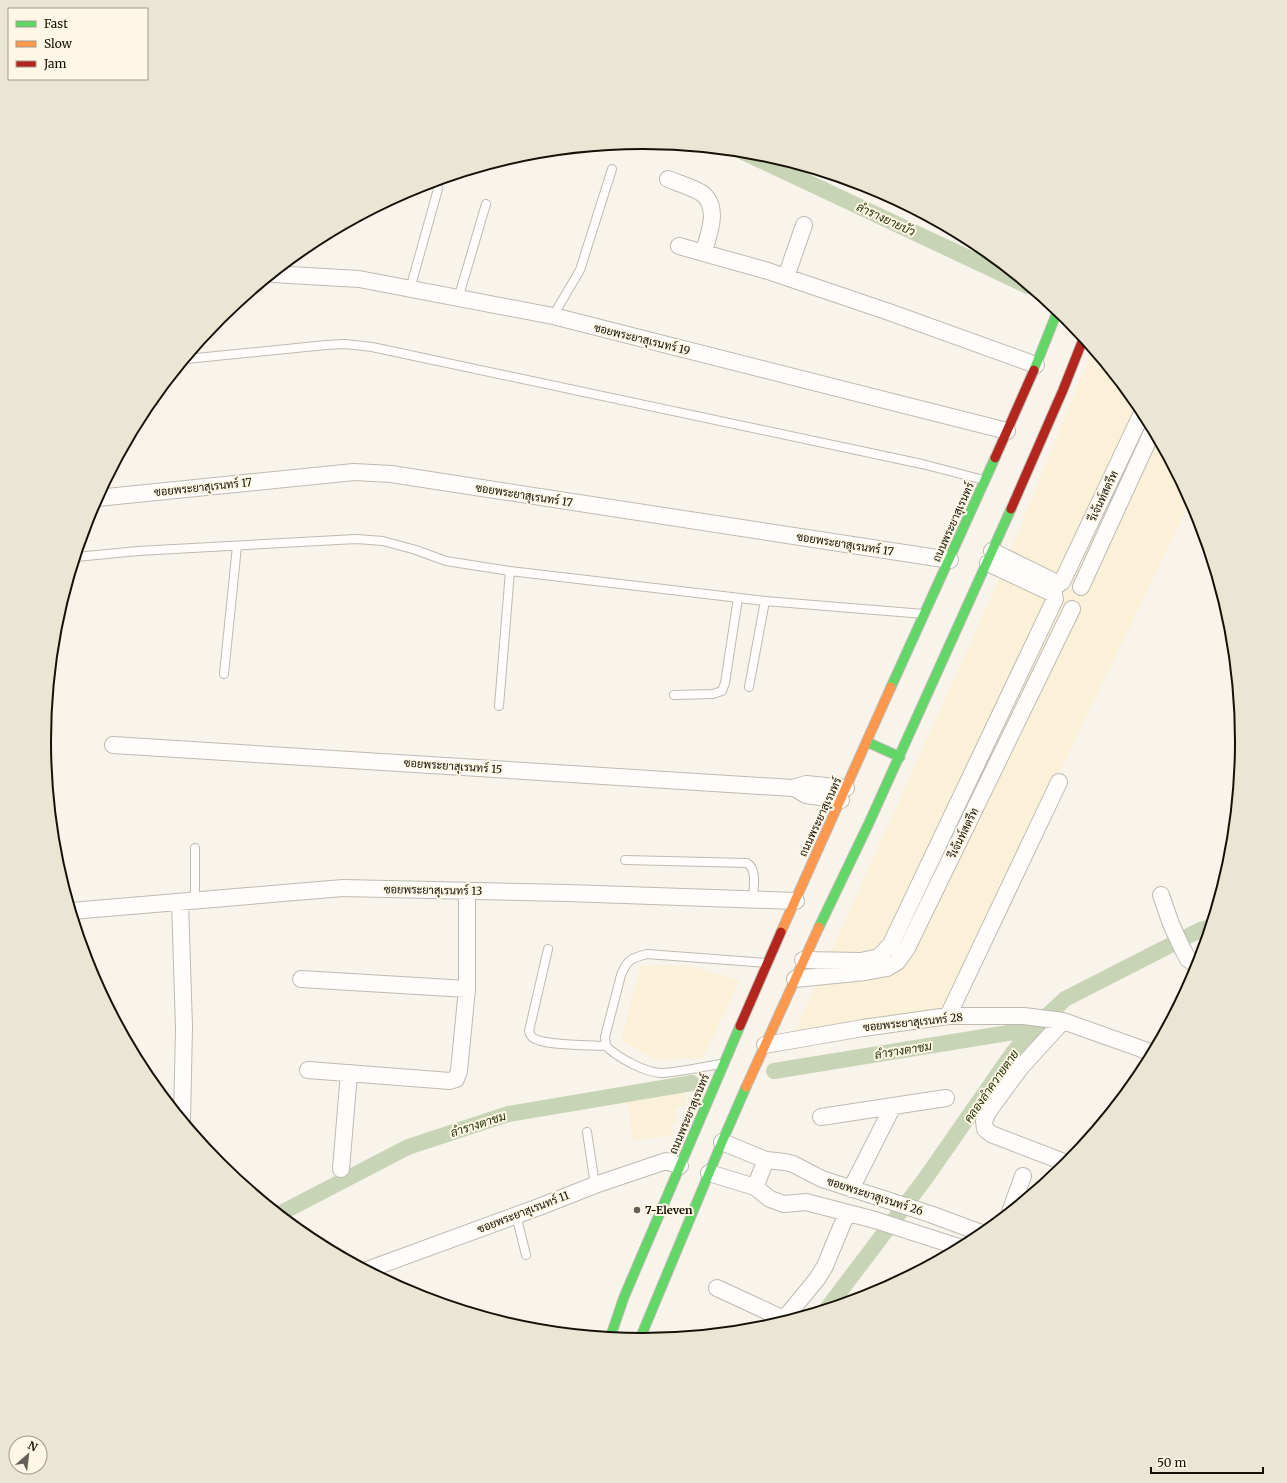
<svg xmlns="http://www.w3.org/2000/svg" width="1287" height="1483" font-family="Merriweather,Sarabun,serif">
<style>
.built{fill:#fbf1d8}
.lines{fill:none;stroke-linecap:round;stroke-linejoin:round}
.canal{stroke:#c8d4b6;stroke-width:16}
.lane-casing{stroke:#bebab1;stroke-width:10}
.street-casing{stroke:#bebab1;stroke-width:18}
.fast-casing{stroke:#bebab1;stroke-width:11}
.slow-casing{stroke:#bebab1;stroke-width:11}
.jam-casing{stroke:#bebab1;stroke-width:11}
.lane{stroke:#fefdfc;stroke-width:8}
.street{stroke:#fefdfc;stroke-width:16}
.fast{stroke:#63d668;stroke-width:9}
.slow{stroke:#ff974d;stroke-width:9}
.jam{stroke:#b3261e;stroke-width:9}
.poi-dot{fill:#646057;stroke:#fef7e5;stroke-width:1.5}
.labels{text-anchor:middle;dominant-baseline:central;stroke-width:4;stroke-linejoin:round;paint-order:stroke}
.street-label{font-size:11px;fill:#151107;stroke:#fef7e5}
.poi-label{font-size:11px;font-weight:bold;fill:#151107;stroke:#fef7e5;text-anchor:start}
.water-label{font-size:12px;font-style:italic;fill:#203206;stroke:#fef7e5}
.rim{fill:none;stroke:#151107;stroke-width:2}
</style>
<rect width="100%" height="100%" fill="#f8f4eb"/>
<path class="built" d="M1093 349 1142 409 1191 500 944 1012 793 1036 992 595Z
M641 965H687L740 980 703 1058 656 1060 621 1040Z
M685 1092 687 1105 675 1107 677 1123H672L674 1135 633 1141 627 1100Z"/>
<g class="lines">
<path class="canal" d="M743 152 1028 286
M774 1071 1033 1029
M279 1214 408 1147 508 1114 692 1083
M826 1310 925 1179 1012 1054 1033 1029 1065 999 1200 930 1211 927"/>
<defs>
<path id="lane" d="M410 289 438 189
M458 299 486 204
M553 316 580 270 612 169
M186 359 326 345 345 344 372 347 922 464 984 480
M76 557 138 551 356 539 383 541 416 550 446 561 510 571 765 601 924 614
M224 674 237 546
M749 687 765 601
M674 695 713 694 722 691 725 683 738 598
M499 706 510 571
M625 860 747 863C758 870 753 888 753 899
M195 900V848
M548 949 529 1031C529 1032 531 1036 532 1037 542 1046 591 1045 606 1046
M721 1064C702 1067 680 1072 662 1073 645 1073 617 1057 606 1046L605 1037 621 975C627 960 631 958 647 954L767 963
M587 1132 595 1185
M516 1215 526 1255"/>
<path id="street" d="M668 179C678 183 691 187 700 192 721 205 709 235 703 253
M679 246 768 271 889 312 1036 365
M273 274 359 279 553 316 1007 431
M786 277 804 225
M97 498 354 472 391 474 950 560
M992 551 1059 584
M988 563 1054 594
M1062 582 1143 411
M1081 587 1153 430
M113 745 793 788 806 784 846 788
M796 789 806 795 841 800
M1161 895 1171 924 1183 950 1188 959 1199 967
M180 902 184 1027 182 1120
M71 911 343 888 568 893 796 901
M803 960 861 961 879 957 891 944 1055 599
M301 979 467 989
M795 979 865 972 887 968 897 962 907 948 1072 609
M948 1016 1059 782
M1063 1021 1021 1067 988 1112 984 1121 985 1129 991 1134 1069 1164
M765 1045 863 1028 948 1016H1024L1063 1021 1153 1053
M308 1070 450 1081 456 1079 459 1071 467 989V891
M821 1117 946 1098
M722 1142 766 1160 785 1162 793 1164 822 1179 930 1214 984 1234
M341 1169 349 1073
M709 1173 755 1187 770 1199 784 1204 806 1202 875 1220 962 1248
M755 1187 766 1160
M851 1189 893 1106
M1010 1212 1023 1176
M367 1270 539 1207 595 1185 666 1161 680 1166
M717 1288 784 1319
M780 1324 817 1279 825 1266 847 1213"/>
<path id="fast" d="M1034 370 1058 310
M891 687 995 458
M867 742 900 757
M819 927 869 823 1011 509
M610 1338 624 1297 740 1026
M639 1341 722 1142 746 1087"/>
<path id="slow" d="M781 932 891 687
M746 1087 819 927"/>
<path id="jam" d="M995 458 1034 370
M1011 509 1063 390 1084 337
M740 1026 781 932"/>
</defs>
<use href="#lane" class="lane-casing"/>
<use href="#street" class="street-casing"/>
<use href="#fast" class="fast-casing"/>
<use href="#slow" class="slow-casing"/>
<use href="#jam" class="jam-casing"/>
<use href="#lane" class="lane"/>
<use href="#street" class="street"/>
<use href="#fast" class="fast"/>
<use href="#slow" class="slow"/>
<use href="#jam" class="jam"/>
</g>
<circle class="poi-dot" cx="637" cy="1210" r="4"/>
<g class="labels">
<g class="street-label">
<text transform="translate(642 339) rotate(14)">ซอยพระยาสุเรนทร์ 19</text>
<text transform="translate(203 487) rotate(-6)">ซอยพระยาสุเรนทร์ 17</text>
<text transform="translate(524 495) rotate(9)">ซอยพระยาสุเรนทร์ 17</text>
<text transform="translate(1103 496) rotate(-65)">รีเจ้นท์สตรีท</text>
<text transform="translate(953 522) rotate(-66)">ถนนพระยาสุเรนทร์</text>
<text transform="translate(845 544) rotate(9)">ซอยพระยาสุเรนทร์ 17</text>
<text transform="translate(453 766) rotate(4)">ซอยพระยาสุเรนทร์ 15</text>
<text transform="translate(820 817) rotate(-65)">ถนนพระยาสุเรนทร์</text>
<text transform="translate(963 833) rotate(-64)">รีเจ้นท์สตรีท</text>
<text transform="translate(433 890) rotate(1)">ซอยพระยาสุเรนทร์ 13</text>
<text transform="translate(913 1022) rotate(-6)">ซอยพระยาสุเรนทร์ 28</text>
<text transform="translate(689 1114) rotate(-67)">ถนนพระยาสุเรนทร์</text>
<text transform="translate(875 1196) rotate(18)">ซอยพระยาสุเรนทร์ 26</text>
<text transform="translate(523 1212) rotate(-21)">ซอยพระยาสุเรนทร์ 11</text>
</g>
<g class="poi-label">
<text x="645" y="1210">7-Eleven</text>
</g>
<g class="water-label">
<text transform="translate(886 219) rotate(25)">ลำรางยายบัว</text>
<text transform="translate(903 1050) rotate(-9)">ลำรางตาชม</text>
<text transform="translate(991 1086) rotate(-55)">คลองลำควายตาย</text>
<text transform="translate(478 1124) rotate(-18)">ลำรางตาชม</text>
</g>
</g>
<path d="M0 0H1287V1483H0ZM51 741a592 592 0 1 1 1184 0a592 592 0 1 1-1184 0Z" fill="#ebe5d3" fill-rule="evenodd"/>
<path class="rim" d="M51 741a592 592 0 1 1 1184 0a592 592 0 1 1-1184 0Z"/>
<rect x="8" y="8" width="140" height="72" fill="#fef7e5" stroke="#a19b8c"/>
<rect x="16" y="21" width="20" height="6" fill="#63d668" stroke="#a19b8c"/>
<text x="44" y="28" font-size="12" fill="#151107">Fast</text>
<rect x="16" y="41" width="20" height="6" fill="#ff974d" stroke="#a19b8c"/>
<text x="44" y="48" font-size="12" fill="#151107">Slow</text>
<rect x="16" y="61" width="20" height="6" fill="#b3261e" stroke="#a19b8c"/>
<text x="44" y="68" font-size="12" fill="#151107">Jam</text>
<g transform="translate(28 1455) rotate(28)"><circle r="19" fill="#fef7e5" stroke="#a19b8c"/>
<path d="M0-3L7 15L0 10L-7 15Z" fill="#646057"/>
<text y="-6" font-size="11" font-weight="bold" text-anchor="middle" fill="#151107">N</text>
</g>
<path d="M1151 1467v6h112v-6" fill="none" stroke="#151107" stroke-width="2"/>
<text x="1157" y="1467" font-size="12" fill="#151107" stroke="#fef7e5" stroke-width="3" paint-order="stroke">50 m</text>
</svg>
